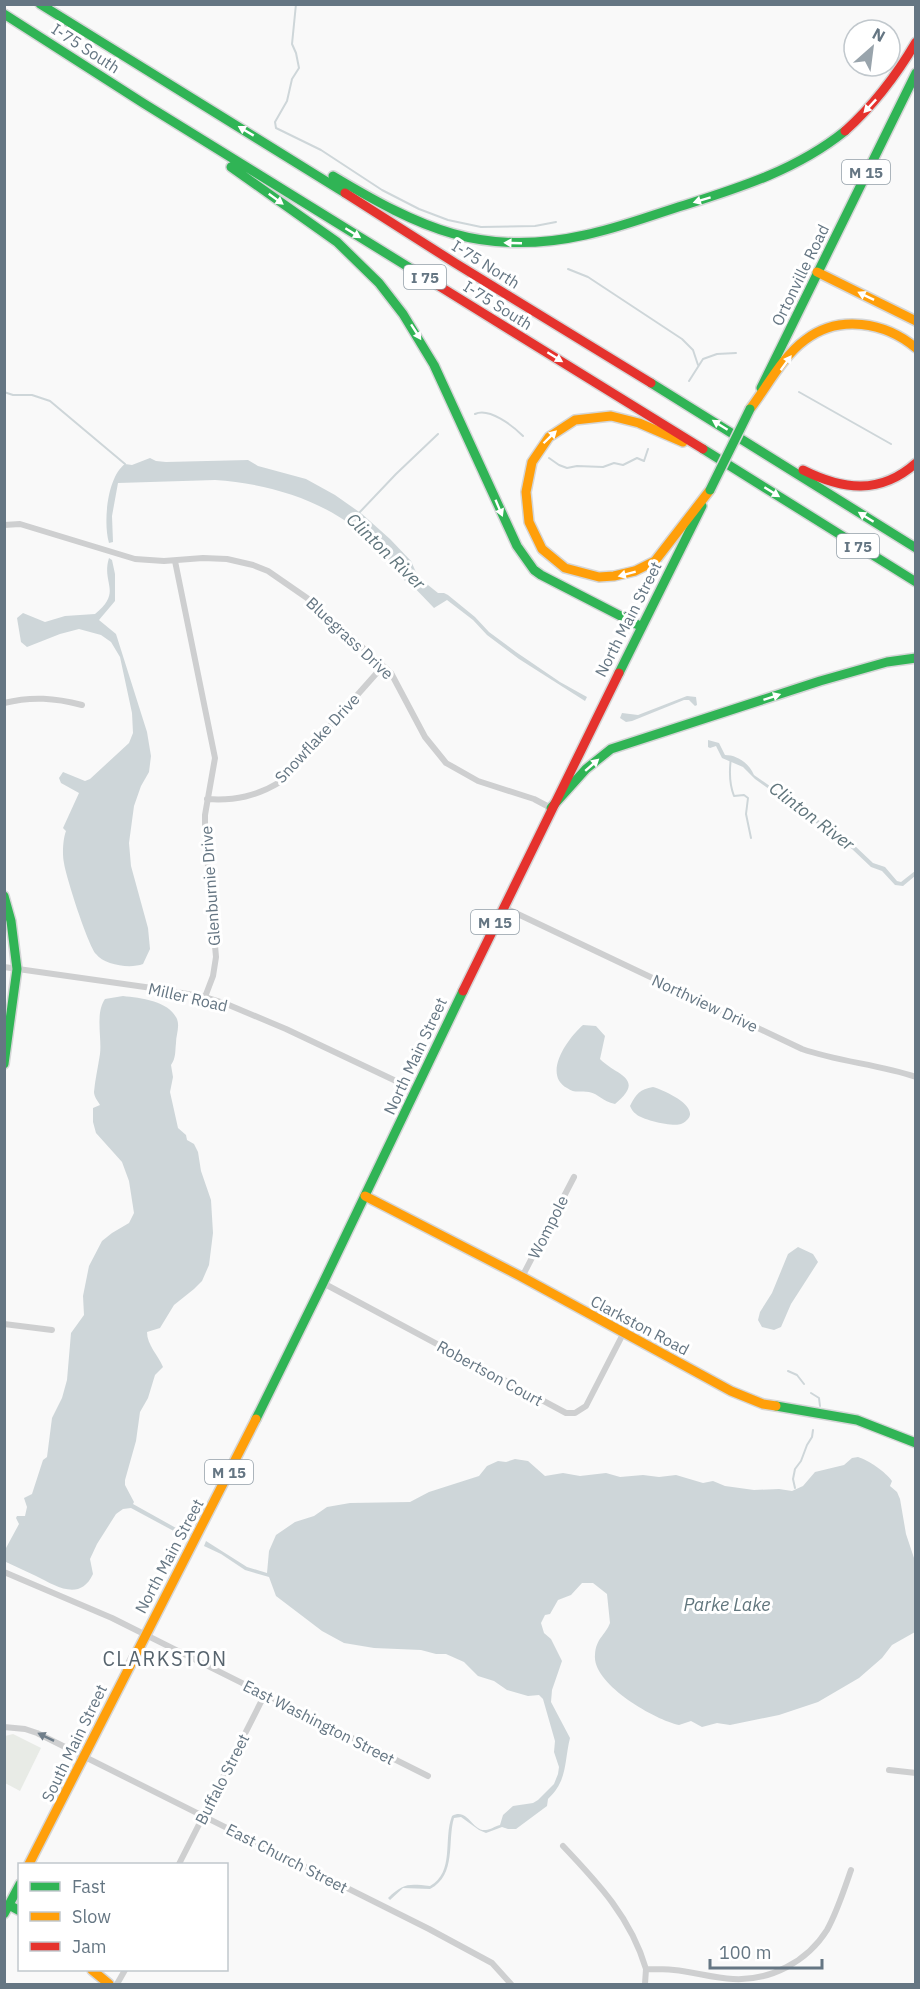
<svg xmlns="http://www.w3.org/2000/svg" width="920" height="1989" font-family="'IBM Plex Sans',sans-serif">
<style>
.green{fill:#e8ebe6}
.water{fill:#ced6d9}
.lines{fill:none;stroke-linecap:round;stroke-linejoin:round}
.stream{stroke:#ced6d9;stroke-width:2}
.fast-casing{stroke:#d5d6d7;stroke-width:12}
.slow-casing{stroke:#d5d6d7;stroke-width:12}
.jam-casing{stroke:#d5d6d7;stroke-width:12}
.street{stroke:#cecfd0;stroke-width:6}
.fast{stroke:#30b455;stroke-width:9}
.slow{stroke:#ff9f0a;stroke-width:9}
.jam{stroke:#e5322d;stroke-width:9}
.fast-bridge-casing{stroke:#d5d6d7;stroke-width:12;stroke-linecap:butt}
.fast-bridge{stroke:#30b455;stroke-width:9}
.oneway{fill:#fff}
.oneway2{fill:#707f8b}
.labels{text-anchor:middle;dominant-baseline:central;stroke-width:6;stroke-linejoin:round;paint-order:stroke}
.shield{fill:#fff;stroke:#939fa8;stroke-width:1.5}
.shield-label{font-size:15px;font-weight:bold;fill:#657683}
.street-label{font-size:16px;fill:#657683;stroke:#fff}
.water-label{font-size:18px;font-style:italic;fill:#60757c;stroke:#fff}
.quarter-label{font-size:20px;letter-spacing:1.5px;fill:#57646e;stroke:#fff}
</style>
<rect width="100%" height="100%" fill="#f9f9f9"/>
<path class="green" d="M13 1734 41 1748 20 1791 5 1783V1736Z"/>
<path class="water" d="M150 458 156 461 166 462 248 460 258 466 306 479 335 495 362 514 390 539 411 561 418 577 438 593H444L448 595 475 617 489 632 516 652 560 682 587 697 585 701 519 659 487 635 473 620 447 600 434 608 408 581H405C397 571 389 561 381 552 340 505 276 484 215 480L118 483 112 516 113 542 109 543C103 523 107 477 125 464L132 465Z
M109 558 112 560 115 574V601L99 620 116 634 147 732 151 756 149 772 141 786 134 806 129 843 131 866 148 928 150 949 143 964C130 969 104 965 96 954 88 945 66 877 64 863 62 854 63 839 66 831L63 828 79 793 61 783 59 778 63 772 85 781 90 779 129 743 133 733 132 713 120 657 111 642 101 635 79 629 60 634 27 647 21 642 17 618 23 613 45 622 65 616 95 614C123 591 101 584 109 558Z
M687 696 696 697 697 705 695 706 689 700H684L632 721 626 722 620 718 622 713 638 715Z
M708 740 719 743 725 755C737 755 749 763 754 775L855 846 873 863 885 867 897 881 901 882 915 871V876L903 886 895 885 882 871 871 867 852 849 755 779 743 767 722 758 716 746 710 748 708 747Z
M123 996C141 998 169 1001 177 1019 180 1027 176 1035 176 1043 175 1051 176 1058 171 1065L173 1077 170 1092 178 1128 186 1135 187 1140 194 1144 198 1152 201 1171 211 1200 213 1233 209 1265 202 1281 194 1289 174 1305 160 1328 147 1332C147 1345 158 1355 163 1367L155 1375 148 1398 140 1412 136 1441 125 1480V1485L134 1502 133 1504 185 1533 183 1536 131 1508 123 1509 116 1514 97 1544 90 1559 93 1574C80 1602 56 1586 36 1576 26 1571 16 1567 6 1562L4 1560 6 1548 19 1524 16 1518 17 1516H25L27 1507 24 1498 32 1494 43 1460 47 1457 52 1418 62 1398 67 1380 71 1333 84 1315 83 1296 89 1266 102 1241 112 1233 129 1223 134 1213 129 1181 122 1162 96 1133 93 1122V1108L100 1105C98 1101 94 1097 94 1092 95 1080 98 1067 100 1054 102 1038 95 1013 105 999Z
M583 1025 596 1026 605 1036 600 1059C615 1075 647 1078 615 1104 602 1101 599 1094 589 1092 581 1090 575 1094 567 1088 542 1074 568 1038 583 1025Z
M653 1087C664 1090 709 1110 681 1124 673 1127 642 1120 636 1114 633 1112 632 1110 630 1106 636 1094 640 1089 653 1087Z
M798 1247 813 1254 818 1262 791 1304 781 1327 774 1330 762 1327 758 1320 760 1312 772 1293 788 1254Z
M858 1457C868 1460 886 1472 892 1481L890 1486 897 1492 900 1499 906 1534 915 1561V1632L892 1645 882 1658 859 1678 818 1702 779 1715 730 1725 717 1723 702 1727 691 1721 679 1725C655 1720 592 1684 595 1655 596 1638 605 1636 610 1623L607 1594 593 1583H582L571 1595 558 1600 550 1614 545 1615 541 1623 544 1633 551 1639 562 1661 552 1690 551 1702 570 1738C564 1762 568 1780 548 1799L547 1806 516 1829H508L502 1827 486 1833 479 1830 461 1817 454 1818C447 1841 457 1875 430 1889L403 1888 390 1900 388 1898C404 1883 408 1884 430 1886 455 1872 443 1839 452 1816 468 1807 472 1832 486 1830 490 1830 495 1826 500 1825L503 1815 513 1806 533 1803 538 1800 554 1784 558 1774 559 1767 554 1752 555 1741 543 1699 539 1695 528 1696 507 1690 494 1681 478 1676 464 1662 446 1654H436L421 1650 374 1648 344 1643 322 1631 276 1596 269 1577 245 1570 221 1554 204 1546 206 1541 247 1567 267 1573 269 1551 276 1535 295 1522 314 1516 327 1507 350 1503 410 1502 429 1492 479 1476 487 1466 498 1461 506 1462 515 1459 528 1461 545 1476 563 1473 580 1476 606 1473 620 1477 643 1475 659 1477 676 1475 703 1483 713 1481 725 1486 754 1490 779 1489 792 1491 803 1486 815 1472 844 1465 852 1458Z"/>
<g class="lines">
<path class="stream" d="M296 4 292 44 296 53 299 68 292 79 287 101 275 122 276 128 321 150 382 190 419 209 448 220 481 227 535 226 556 222
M568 269 588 277 682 339 693 350 698 365
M689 381 703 359 717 354 736 353
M4 392 13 395H32L50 401 125 464
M799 392 891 444
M475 414C489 407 513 426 523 436
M549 458 559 465 567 468 577 466 603 467 614 463 623 465 637 458 644 461 648 449
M358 514 396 474 438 434
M731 758C729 772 729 783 734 796L744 795 748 798 746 814 751 838
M788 1371 797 1375 804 1384
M811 1393 819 1398 820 1406
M795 1488 793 1479 795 1469 801 1461 807 1445 812 1437 813 1430"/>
<defs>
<path id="fast" d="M40 4 345 193
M4 14 143 103 439 286
M231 167 337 242 379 283 403 314 434 365 517 546 534 570 541 575 642 627
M333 176C420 228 482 258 585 235 619 228 652 215 685 205 742 187 798 169 845 131
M651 383 916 548
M761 388 916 73
M703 449 916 582
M619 673 702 506
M551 808 586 769 611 749 820 681 887 662 916 658
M4 896 11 921 17 969 4 1064
M776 1406 857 1420 916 1443
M256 1419 323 1283 463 991
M9 1905 20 1911
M4 1914 20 1884"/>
<path id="slow" d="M817 272 916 321
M750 409C767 387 782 357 805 340 839 314 885 322 916 348
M683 442 639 423 611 416 575 420 549 437 532 462 526 492 529 522 542 549 565 568 599 577 614 576 635 571 655 561 710 490
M365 1196 522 1277 731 1391 763 1404 776 1406
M29 1864 256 1419
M92 1970 109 1984"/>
<path id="jam" d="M845 131C874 105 896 76 916 42
M345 193 455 263 651 383
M439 286 703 449
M803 470C843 490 880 495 916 463
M463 991 619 673"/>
</defs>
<use href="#fast" class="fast-casing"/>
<use href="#slow" class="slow-casing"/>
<use href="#jam" class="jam-casing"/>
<path class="street" d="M4 525 20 524 135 559 164 561 203 558 227 559 253 565 268 571 307 598 391 673 425 737 446 763 478 781 534 799 551 808
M175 561 215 758 205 815V832L216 957 213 976 205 997
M4 703C32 696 55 698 82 705
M207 799C235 801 257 796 280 782L383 666
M503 907 802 1049C839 1062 878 1064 916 1077
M4 967 152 988 205 997 224 1003 286 1029 415 1090
M522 1277 574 1177
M323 1283 566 1413H575L586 1406 623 1334
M4 1324 52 1330
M4 1572 112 1618 428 1776
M4 1727 25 1729 37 1733 429 1929 492 1963 511 1984
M889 1770 916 1773
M563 1846C599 1884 631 1918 646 1969 655 1969 665 1969 674 1970 694 1972 713 1978 733 1979 770 1981 807 1962 827 1930 837 1912 844 1890 851 1870
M179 1864 265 1694
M117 1984 125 1970
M645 1984 646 1969"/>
<use href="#fast" class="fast"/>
<use href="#slow" class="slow"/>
<use href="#jam" class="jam"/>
<defs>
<path id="fast-bridge" d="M710 490 750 409"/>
</defs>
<use href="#fast-bridge" class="fast-bridge-casing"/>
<use href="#fast-bridge" class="fast-bridge"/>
</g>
<defs><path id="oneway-solid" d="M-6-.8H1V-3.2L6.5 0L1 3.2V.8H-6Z" transform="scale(1.5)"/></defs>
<g class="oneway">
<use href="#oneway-solid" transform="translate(870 106) rotate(133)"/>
<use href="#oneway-solid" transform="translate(246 131) rotate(-149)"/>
<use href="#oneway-solid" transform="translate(276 199) rotate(36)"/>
<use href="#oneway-solid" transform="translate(702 200) rotate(163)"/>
<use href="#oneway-solid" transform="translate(353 233) rotate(32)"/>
<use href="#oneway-solid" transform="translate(513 243) rotate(-178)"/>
<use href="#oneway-solid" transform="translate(866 296) rotate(-154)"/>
<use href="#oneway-solid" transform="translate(416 332) rotate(57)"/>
<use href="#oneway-solid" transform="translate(555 357) rotate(32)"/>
<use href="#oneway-solid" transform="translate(786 363) rotate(-54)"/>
<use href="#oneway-solid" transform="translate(720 425) rotate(-148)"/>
<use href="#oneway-solid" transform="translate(550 437) rotate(-44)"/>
<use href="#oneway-solid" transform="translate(772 492) rotate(32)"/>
<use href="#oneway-solid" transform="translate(499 508) rotate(67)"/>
<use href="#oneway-solid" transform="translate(866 517) rotate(-148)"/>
<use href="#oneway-solid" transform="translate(627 574) rotate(165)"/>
<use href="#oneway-solid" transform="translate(772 697) rotate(-18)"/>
<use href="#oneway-solid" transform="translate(592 765) rotate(-41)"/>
</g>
<use class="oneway2" href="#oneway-solid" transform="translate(46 1737) rotate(-154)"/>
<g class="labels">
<g class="shield">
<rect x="842" y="160" width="48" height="24" rx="4.5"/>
<rect x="404" y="265" width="42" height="24" rx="4.5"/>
<rect x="837" y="534" width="42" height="24" rx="4.5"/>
<rect x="471" y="910" width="48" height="24" rx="4.5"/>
<rect x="205" y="1460" width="48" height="24" rx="4.5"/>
</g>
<g class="shield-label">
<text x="866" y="172">M 15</text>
<text x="425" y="277">I 75</text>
<text x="858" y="546">I 75</text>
<text x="495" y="922">M 15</text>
<text x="229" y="1472">M 15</text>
</g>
<g class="street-label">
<text transform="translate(86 48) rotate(33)">I-75 South</text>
<text transform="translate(486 264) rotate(32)">I-75 North</text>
<text transform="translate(800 275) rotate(-64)">Ortonville Road</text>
<text transform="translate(498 305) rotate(32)">I-75 South</text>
<text transform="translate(628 619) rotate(-63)">North Main Street</text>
<text transform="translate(350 638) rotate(43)">Bluegrass Drive</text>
<text transform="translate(317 738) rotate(-47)">Snowflake Drive</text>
<text transform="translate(210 886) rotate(-94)">Glenburnie Drive</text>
<text transform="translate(188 997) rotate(13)">Miller Road</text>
<text transform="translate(705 1003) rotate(25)">Northview Drive</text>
<text transform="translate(415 1056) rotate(-65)">North Main Street</text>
<text transform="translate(548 1227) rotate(-63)">Wompole</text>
<text transform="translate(640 1325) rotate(28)">Clarkston Road</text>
<text transform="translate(490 1373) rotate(29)">Robertson Court</text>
<text transform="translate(169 1556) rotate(-62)">North Main Street</text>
<text transform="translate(319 1722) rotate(27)">East Washington Street</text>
<text transform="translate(74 1743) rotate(-64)">South Main Street</text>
<text transform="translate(222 1779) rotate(-63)">Buffalo Street</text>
<text transform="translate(287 1858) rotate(27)">East Church Street</text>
</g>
<g class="water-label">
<text transform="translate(386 551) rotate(44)">Clinton River</text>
<text transform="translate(812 816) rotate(37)">Clinton River</text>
<text x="727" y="1604">Parke Lake</text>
</g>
<g class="quarter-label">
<text x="165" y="1658">CLARKSTON</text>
</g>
</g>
<rect width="920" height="1989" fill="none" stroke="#657683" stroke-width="12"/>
<rect x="18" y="1863" width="210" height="108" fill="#ffffff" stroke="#c1c8cd" stroke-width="1.5"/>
<rect x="30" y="1882" width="30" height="9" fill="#30b455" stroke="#c1c8cd" stroke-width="1.5"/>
<text x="72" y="1893" font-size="18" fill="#657683">Fast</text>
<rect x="30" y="1912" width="30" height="9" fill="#ff9f0a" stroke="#c1c8cd" stroke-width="1.5"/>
<text x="72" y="1923" font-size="18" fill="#657683">Slow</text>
<rect x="30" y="1942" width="30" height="9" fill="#e5322d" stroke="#c1c8cd" stroke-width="1.5"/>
<text x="72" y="1953" font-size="18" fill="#657683">Jam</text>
<g transform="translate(872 48) rotate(28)"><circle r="28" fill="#ffffff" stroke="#c1c8cd" stroke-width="1.5"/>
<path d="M0-4.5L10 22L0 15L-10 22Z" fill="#99a4ac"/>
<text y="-9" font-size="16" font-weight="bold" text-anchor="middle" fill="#657683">N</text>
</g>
<path d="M710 1959v9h112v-9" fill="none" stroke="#657683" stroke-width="3"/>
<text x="719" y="1959" font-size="18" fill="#657683" stroke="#ffffff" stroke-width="4.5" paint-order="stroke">100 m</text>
</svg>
